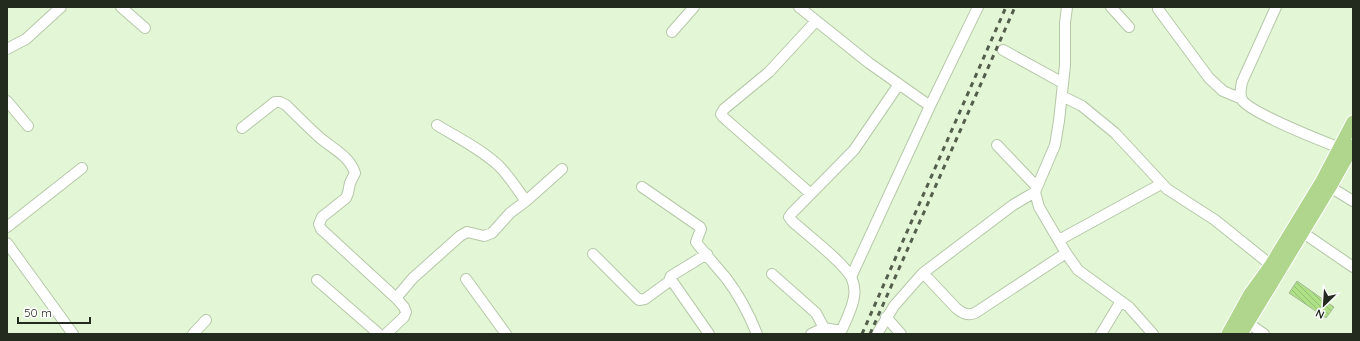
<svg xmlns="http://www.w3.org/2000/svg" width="1360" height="341" font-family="Quicksand,sans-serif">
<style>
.building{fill:url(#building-back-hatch);stroke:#a7b99a}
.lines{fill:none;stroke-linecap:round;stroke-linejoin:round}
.minor-casing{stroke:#b5c8a8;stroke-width:12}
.major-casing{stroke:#fff;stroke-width:15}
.minor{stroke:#fff;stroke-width:10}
.major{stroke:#b0d58d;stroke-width:13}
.rail{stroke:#545e4c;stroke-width:3;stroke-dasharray:5 5;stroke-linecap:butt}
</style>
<defs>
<pattern id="building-back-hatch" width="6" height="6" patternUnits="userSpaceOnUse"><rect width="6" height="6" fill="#aee086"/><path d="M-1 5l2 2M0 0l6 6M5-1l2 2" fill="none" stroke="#95c073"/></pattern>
</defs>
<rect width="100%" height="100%" fill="#e3f6d5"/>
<path class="building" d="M1297 281 1334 307 1326 318 1289 293Z"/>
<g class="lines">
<defs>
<path id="minor" d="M121 7 145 28
M799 7 869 63 930 106
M1067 7 1065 23V65L1059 121 1055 145 1035 192 1039 207 1066 253 1078 270 1129 307 1153 334
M1111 7 1129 27
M1276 7 1242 82C1241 88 1239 94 1242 100 1251 113 1322 141 1340 148
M1158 9 1209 78 1223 91 1242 99
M672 32 694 7
M7 49 26 39 61 7
M1003 50 1063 83
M1062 96 1082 106 1115 133 1167 189 1215 220 1271 265
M7 101 28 126
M437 125C458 138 481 149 499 166 509 176 517 189 526 201
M242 128 275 102H280L286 105C296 115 307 126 318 136 331 148 349 155 355 173L350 183 348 193 346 198 322 217 319 224 321 229 396 298 404 307 406 312 404 317 386 334
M997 145 1037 187
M642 187 700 227 701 229 696 242C705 254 716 266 726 278 739 295 749 314 757 334
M1330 187 1353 201
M811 194 723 117 721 114 724 109 769 72 816 21
M7 227 82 168
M1302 232 1353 267
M1059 240 1161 184
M7 243 73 334
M593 254 639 300 645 299 671 280
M707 254 671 276 670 278 709 334
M923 273 956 308C962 313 967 316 975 313L1066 253
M772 274 816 313 824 328
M851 277 930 106 978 7
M466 279 506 334
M317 280 379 334
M396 298 413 278 460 236 467 232 484 236 492 233 510 213 526 201 562 169
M886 317 901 334
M1248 323 1264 334
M193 334 206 320
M811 334 824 328 841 331
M840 334C845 322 852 310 854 297 855 291 854 284 852 279 846 264 805 233 792 221L789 217 791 214 854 150 899 84
M877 334 894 306 923 273 1013 205 1035 192
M1101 334 1121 301"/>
<path id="major" d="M1228 334 1250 294 1271 265 1322 181 1353 122
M1241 334 1330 187 1353 146"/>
</defs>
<use href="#minor" class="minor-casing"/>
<use href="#major" class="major-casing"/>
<use href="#minor" class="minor"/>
<use href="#major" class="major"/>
<path class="rail" d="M862 334 1006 7
M870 334 1015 7"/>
</g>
<rect width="1360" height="341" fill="none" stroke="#232a1e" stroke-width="16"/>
<g transform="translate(1324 305) rotate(205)" stroke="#ffffff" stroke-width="3" paint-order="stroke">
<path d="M0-3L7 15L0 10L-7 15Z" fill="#232a1e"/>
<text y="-6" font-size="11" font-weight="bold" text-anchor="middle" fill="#232a1e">N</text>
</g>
<path d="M18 317v6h72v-6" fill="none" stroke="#232a1e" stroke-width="2"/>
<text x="24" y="317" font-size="12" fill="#232a1e" stroke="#ffffff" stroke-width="3" paint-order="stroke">50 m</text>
</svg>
